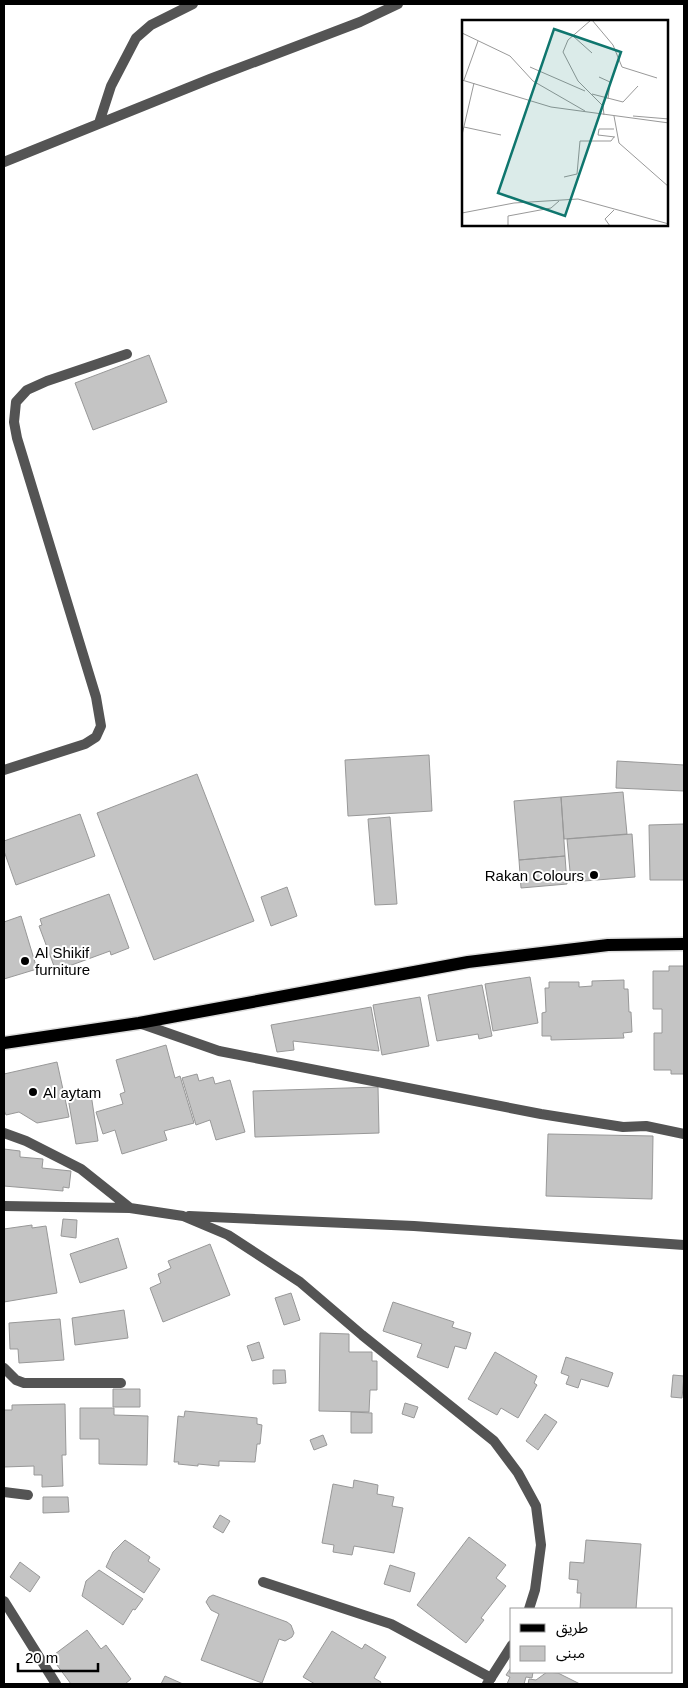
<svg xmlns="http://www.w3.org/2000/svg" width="688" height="1688" font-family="Helvetica,'Noto Sans Arabic',sans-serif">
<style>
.building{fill:#c4c4c4;stroke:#989898}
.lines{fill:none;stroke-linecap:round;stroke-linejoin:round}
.primary-casing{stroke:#dbdbdb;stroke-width:15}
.lane{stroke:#545454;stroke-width:10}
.street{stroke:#545454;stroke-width:10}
.primary{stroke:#000;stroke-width:12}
.poi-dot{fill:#000;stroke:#fff;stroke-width:2}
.labels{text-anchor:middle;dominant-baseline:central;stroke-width:4;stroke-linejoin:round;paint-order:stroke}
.poi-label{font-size:15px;fill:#000;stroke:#fff;text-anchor:start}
.inset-road{fill:none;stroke:#999;stroke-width:1}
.view{fill:#0f766e;fill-opacity:0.15;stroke:#0f766e;stroke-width:2.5}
.inset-edge{fill:none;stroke:#000;stroke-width:2.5}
</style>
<rect width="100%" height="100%" fill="#fff"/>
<path class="building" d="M149 355 167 402 93 430 75 383Z
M429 755 432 811 348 816 345 760Z
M617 761 684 765V791L616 788Z
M197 774 254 921 154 960 97 813Z
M623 792 627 834 564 839 561 797Z
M561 797 565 856 519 860 514 801Z
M80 814 95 856 16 885 4 851V841Z
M390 817 397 904 375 905 368 819Z
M684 824V880H650L649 825Z
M632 834 635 877 571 882 567 839Z
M565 856 567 884 521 888 519 860Z
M287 887 297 916 271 926 261 897Z
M109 894 129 948 111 955 110 951 58 970 56 966H54L39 926 42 925 40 919Z
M21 916 37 969 4 979V922Z
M669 966H684V1074H671V1070H654V1033H662V1009H653V971H669Z
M530 977 538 1023 493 1031 485 984Z
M624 980V989H628L629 1012H631L632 1032 623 1033 624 1038 551 1040V1036H542V1013L546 1012 545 988H549V982H579V987L592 986V981Z
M482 985 492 1036 479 1039 478 1034 437 1041 428 995Z
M420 997 429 1046 382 1055 373 1005Z
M371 1007 379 1051 293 1041 294 1050 277 1052 271 1025Z
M166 1045 175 1078 180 1076 194 1123 164 1131 167 1140 122 1154 115 1130 103 1134 96 1112 123 1104 120 1094 125 1092 116 1060Z
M57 1062 69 1117 37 1123 19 1112 6 1115 4 1110V1074Z
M197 1074 199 1081 213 1077 215 1084 230 1080 245 1132 216 1140 210 1120 196 1125 182 1078Z
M378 1087 379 1133 255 1137 253 1091Z
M91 1094 98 1141 76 1144 68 1098Z
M548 1134 653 1136 652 1199 546 1196Z
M4 1149 20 1151V1157L43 1159 42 1168 71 1171 69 1188 63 1187V1191L4 1186Z
M63 1219 77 1220 76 1238 61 1236Z
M32 1225V1228L46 1226 57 1293 4 1302V1229Z
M118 1238 127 1268 80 1283 70 1254Z
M210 1244 230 1295 163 1322 150 1288 161 1283 158 1274 171 1268 168 1261Z
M291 1293 300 1320 284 1325 275 1298Z
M393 1302 454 1322 452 1327 471 1333 466 1349 455 1346 448 1368 417 1357 422 1344 383 1331Z
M124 1310 128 1338 75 1345 72 1318Z
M60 1319 64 1360 19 1363 18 1349H10L9 1323Z
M320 1333 349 1334V1352H372V1361H377V1390H370L369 1412 319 1411Z
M259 1342 264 1358 252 1361 247 1346Z
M495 1352 537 1376 534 1383 537 1385 518 1418 501 1408 497 1415 468 1399Z
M566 1357 613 1373 608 1387 581 1379 578 1388 566 1384 569 1376 561 1373Z
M273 1370H285L286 1383 273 1384Z
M673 1375 684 1376 682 1398 671 1397Z
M113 1389H140V1407H113Z
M405 1403 418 1407 414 1418 402 1414Z
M65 1404 66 1455H62L63 1486 42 1487V1475H34V1466L4 1467V1410H12V1405Z
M80 1408H114V1415L148 1416 147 1465 99 1464V1439H80Z
M185 1411 257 1418V1424L262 1425 260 1444H257L255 1462 219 1461V1466L198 1464V1466L178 1464 179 1462H174L178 1416 184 1417Z
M351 1412 372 1413V1433H351Z
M545 1414 557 1422 538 1450 526 1441Z
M323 1435 327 1445 314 1450 310 1440Z
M354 1480 378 1485 377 1494 394 1497 392 1506 403 1508 394 1553 354 1546 352 1555 333 1552 334 1545 322 1543 333 1484 353 1488Z
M43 1497H68L69 1512 43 1513Z
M220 1515 230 1521 223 1533 213 1527Z
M469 1537 506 1565 496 1578 506 1586 481 1618 484 1620 466 1643 417 1605Z
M125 1540 150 1557 148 1561 160 1569 144 1593 106 1567 113 1552Z
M586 1540 641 1544 636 1609H580L581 1593H577L578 1580 569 1579 570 1562 584 1563Z
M20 1562 40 1577 30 1592 10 1577Z
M390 1565 415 1573 410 1592 384 1584Z
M99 1570 143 1599 135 1610 133 1609 123 1625 82 1596 86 1581Z
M213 1595 287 1622 291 1625 294 1633 292 1637 285 1641 279 1639 262 1683 201 1660 219 1614 211 1610 206 1602 209 1597Z
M87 1630 101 1649 106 1645 131 1679 125 1684H71L51 1657Z
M332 1631 362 1649 365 1644 386 1657 374 1678 381 1682 380 1684H315L303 1677Z
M512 1666V1672H533L532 1678 526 1677 524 1684H507L510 1677 506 1675Z
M547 1672 558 1673 580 1684H528L529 1679 536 1680Z
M165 1676 183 1684H161Z"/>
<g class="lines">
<defs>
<path id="primary" d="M4 1043 139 1023 468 962 608 945 684 944"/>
</defs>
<use href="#primary" class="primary-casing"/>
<path class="lane" d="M4 770 85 744 96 737 101 726 96 697 17 438 14 422 16 402 27 390 47 381 127 354
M263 1582 391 1624 491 1678"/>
<path class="street" d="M99 123 111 86 136 38 151 25 193 4
M4 162 210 79 360 22 398 4
M139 1023 219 1051 541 1114 623 1127 646 1126 684 1134
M4 1133 26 1141 81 1169 130 1208 183 1216 228 1235 300 1282 362 1335 494 1441 518 1473 536 1506 541 1545 535 1590 529 1609
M4 1206 130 1208
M189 1216 414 1226 684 1245
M4 1368 16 1380 24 1383H121
M4 1492 28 1495
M4 1601 56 1684
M487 1684 512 1645"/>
<use href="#primary" class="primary"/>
</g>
<g class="poi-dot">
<circle cx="594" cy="875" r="5"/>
<circle cx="25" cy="961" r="5"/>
<circle cx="33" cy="1092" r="5"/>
</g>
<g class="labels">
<g class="poi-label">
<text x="584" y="875" text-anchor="end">Rakan Colours</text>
<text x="35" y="952">Al Shikif<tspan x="35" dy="17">furniture</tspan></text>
<text x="43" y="1092">Al aytam</text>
</g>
</g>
<g transform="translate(462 20)">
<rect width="206" height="206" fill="#fff"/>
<path class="inset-road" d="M129 0 106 20 101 32 116 61 141 86 142 95M130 0 151 25 160 47 195 58M0 13 48 36 71 61 123 91M111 16 130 33M68 47 123 71M137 57 148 62 146 79M0 60 89 87 207 103M2 60 16 21M130 74 161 82 176 66M152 96 157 123 207 167M171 96 207 99M2 107 39 115M152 109H137L136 115 153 117M0 115 12 63M102 157 115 154 118 121H149L152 117M0 193 52 183 116 179 207 204M46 206V196L89 188 97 181M148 206 143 199 152 190"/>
<path class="view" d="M92 9 159 32 103 196 36 173Z"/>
<rect width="206" height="206" class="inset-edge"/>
</g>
<rect width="688" height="1688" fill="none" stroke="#000000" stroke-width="10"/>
<rect x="510" y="1608" width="162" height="65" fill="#ffffff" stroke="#999999"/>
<rect x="520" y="1624" width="25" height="8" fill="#000000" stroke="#999999"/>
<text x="556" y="1633" font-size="15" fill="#000000">طريق</text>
<rect x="520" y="1646" width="25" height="15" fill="#c4c4c4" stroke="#999999"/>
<text x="556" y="1658" font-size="15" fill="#000000">مبنى</text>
<path d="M18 1663v8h80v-8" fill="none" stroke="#000000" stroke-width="2.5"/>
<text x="25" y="1663" font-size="15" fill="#000000" stroke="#ffffff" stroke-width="4" paint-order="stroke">20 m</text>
</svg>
